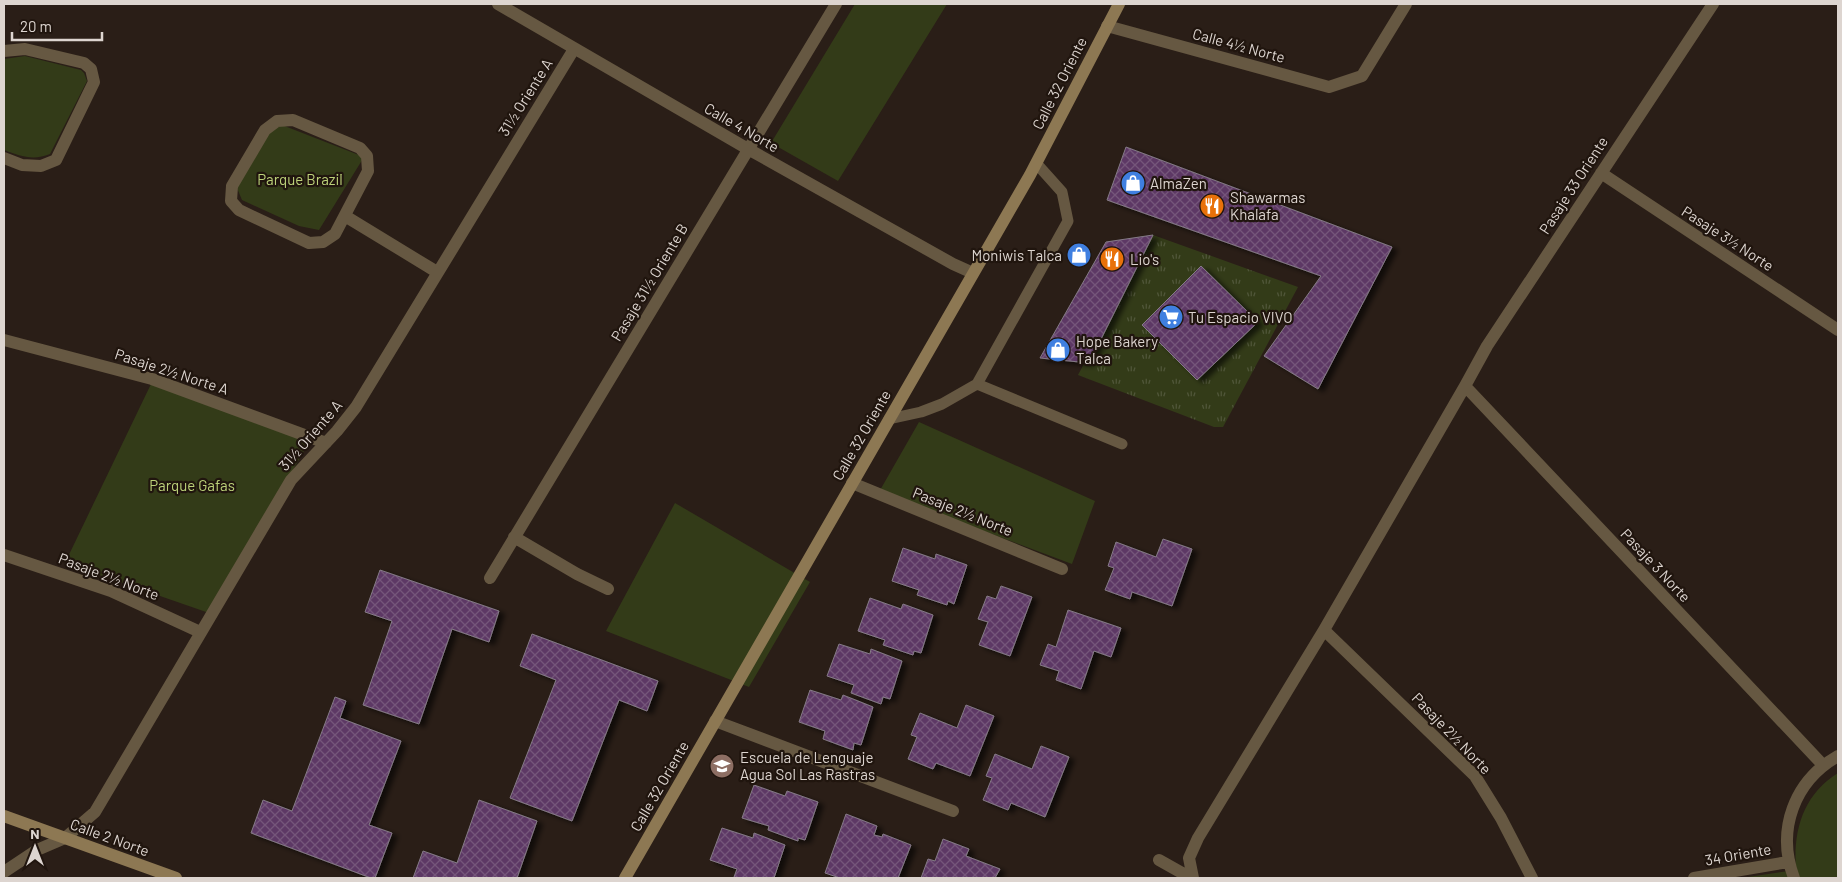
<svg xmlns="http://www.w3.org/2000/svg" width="1842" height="882" font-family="Barlow,sans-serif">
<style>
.grass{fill:url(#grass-tufts)}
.park{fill:#333b18}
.building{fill:url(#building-cross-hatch);stroke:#857b87;filter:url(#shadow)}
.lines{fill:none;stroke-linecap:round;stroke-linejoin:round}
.lane{stroke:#665842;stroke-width:11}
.street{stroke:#665842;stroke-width:12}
.secondary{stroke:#8d7853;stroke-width:12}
.labels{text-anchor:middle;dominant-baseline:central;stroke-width:4.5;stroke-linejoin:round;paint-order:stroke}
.street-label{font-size:15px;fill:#ddd5d0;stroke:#20150e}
.park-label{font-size:15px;fill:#bcd179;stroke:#20150e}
.poi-label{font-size:15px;fill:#ddd5d0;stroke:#20150e;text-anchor:start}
</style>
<defs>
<pattern id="grass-tufts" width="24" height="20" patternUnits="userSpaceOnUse" patternTransform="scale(1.25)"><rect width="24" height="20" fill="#333b18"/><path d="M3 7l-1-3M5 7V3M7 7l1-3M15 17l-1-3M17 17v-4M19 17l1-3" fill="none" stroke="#505639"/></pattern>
<pattern id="building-cross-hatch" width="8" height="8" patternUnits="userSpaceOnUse" patternTransform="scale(1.25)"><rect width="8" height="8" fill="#5d3965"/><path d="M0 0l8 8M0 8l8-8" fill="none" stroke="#74557a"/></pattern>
<filter id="shadow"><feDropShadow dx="5.5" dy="3" stdDeviation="2.5" flood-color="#0009"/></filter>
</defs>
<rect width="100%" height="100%" fill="#2a1e17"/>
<path class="grass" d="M1153 235 1298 287 1223 427H1214L1078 375Z"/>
<path class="park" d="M855 4H947L838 181 771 143Z
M25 56 81 70 84 73 87 81 50 154C33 161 20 156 4 150V59Z
M282 125 364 157 319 230 299 226 242 200 237 188 271 130Z
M151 384 311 439 209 613 65 563Z
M919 422 1095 501 1072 564 879 492Z
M675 503 810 582 749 687 606 631Z
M1838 773V878H1741L1796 870C1793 830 1803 795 1838 773Z"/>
<path class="building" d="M1126 147 1392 247 1318 389 1264 356 1321 276 1107 200Z
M1153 235 1089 363 1040 358 1106 242Z
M1201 266 1258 322 1197 380 1142 325Z
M1163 539 1192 549 1172 606 1132 592 1130 599 1105 590 1114 568 1108 566 1116 542 1156 557Z
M903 548 935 559 936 554 967 565 954 604 948 601 947 605 917 595 919 590 892 581Z
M380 570 499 611 489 642 452 629 419 724 363 705 392 621 365 612Z
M1001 586 1032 597 1010 656 979 645 988 622 978 619 987 596 996 599Z
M870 598 901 609 903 604 933 615 921 653 914 651 913 655 883 645 885 640 858 631Z
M1068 610 1121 628 1111 657 1094 651 1081 689 1056 680 1059 671 1040 665 1048 644 1056 647Z
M532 634 658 681 647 711 619 700 572 821 510 798 556 680 520 666Z
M839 644 870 654 871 649 902 661 890 699 883 697 881 704 851 693 854 685 827 676Z
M810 690 841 700 843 695 873 707 861 745 854 743 853 750 823 739 825 731 799 722Z
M335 697 346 701 340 718 401 741 369 825 392 833 375 878H371L251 833 263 800 292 811Z
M966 705 994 716 970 776 936 763 933 769 908 759 917 737 911 735 920 713 957 728Z
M1041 746 1069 757 1045 817 1011 803 1008 810 983 800 992 778 986 776 995 754 1032 769Z
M754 785 785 796 787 791 818 802 805 840 798 838V841L768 830 769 826 742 818Z
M479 800 537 821 517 878H413L423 851 457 863Z
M846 814 877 826 874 835 882 837 883 834 911 845 898 878H840L825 873Z
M722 828 753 838 754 833 785 845 774 878H737L734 877 737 869 710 860Z
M943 839 969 849 966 856 1000 869 995 878H921L928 859 935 861Z"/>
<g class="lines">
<path class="lane" d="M977 384 1122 444
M889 419 921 412 942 404 977 384 1068 221 1062 192 1036 163"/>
<path class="street" d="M498 4 748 149 953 264 973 273
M1107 26 1329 87 1362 76 1406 4
M4 51 25 49 84 63 91 69 94 82 56 160 41 166 22 165 4 158
M293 120 360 148 367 156 368 171 335 234 323 242 309 243 239 210 231 201 232 186 265 130 277 121Z
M1601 173 1838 330
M345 216 437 272
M4 340 152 379 326 443
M1465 386 1823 765
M852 483 1062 569
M514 537 577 574 608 589
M4 555 111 591 200 632
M490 578 836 4
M1324 630 1475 776 1501 818 1532 878
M715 721 953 811
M1159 860 1191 878
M4 872 37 850 65 838 95 812 291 480 337 431 356 407 574 49
M1193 878 1189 858 1198 838 1324 630 1465 386 1487 346 1713 4
M1694 878 1788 862
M1794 878C1776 830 1794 781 1838 756"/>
<path class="secondary" d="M4 816 176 878
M625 878 1030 175 1119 4"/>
</g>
<defs>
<symbol id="shop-disc" viewBox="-11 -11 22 22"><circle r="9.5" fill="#3f7fe0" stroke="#20150e"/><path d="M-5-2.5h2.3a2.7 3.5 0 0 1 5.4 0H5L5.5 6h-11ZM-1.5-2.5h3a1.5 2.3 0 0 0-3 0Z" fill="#fff"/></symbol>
<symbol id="restaurant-disc" viewBox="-11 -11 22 22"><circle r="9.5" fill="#e8710a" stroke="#20150e"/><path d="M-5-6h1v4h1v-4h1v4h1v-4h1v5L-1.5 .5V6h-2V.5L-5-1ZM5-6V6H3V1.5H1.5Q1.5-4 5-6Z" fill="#fff"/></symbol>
<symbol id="supermarket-disc" viewBox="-11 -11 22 22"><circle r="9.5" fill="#3f7fe0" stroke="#20150e"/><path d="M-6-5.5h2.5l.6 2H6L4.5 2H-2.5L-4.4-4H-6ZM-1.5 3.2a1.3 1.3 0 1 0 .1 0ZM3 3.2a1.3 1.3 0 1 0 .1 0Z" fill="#fff"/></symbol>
<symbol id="school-disc" viewBox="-11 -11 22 22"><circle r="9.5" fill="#8d6e63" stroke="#20150e"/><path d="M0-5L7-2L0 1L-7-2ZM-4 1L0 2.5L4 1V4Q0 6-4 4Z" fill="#fff"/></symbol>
</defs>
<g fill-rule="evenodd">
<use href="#shop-disc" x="1119" y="169" width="28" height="28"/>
<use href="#restaurant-disc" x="1198" y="192" width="28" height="28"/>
<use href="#shop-disc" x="1065" y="241" width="28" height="28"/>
<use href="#restaurant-disc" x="1098" y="245" width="28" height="28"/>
<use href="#supermarket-disc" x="1157" y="303" width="28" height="28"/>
<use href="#shop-disc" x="1044" y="336" width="28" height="28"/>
<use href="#school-disc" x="708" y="752" width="28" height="28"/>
</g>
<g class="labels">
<g class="street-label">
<text transform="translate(1239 45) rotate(15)">Calle 4½ Norte</text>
<text transform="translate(1059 83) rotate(-63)">Calle 32 Oriente</text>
<text transform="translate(525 97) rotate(-58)">31½ Oriente A</text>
<text transform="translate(742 127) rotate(30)">Calle 4 Norte</text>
<text transform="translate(1573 185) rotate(-57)">Pasaje 33 Oriente</text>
<text transform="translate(1728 238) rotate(33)">Pasaje 3½ Norte</text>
<text transform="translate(649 282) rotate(-59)">Pasaje 31½ Oriente B</text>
<text transform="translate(172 371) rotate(18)">Pasaje 2½ Norte A</text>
<text transform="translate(310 435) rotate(-49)">31½ Oriente A</text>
<text transform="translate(861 435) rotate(-60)">Calle 32 Oriente</text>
<text transform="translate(963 511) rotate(22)">Pasaje 2½ Norte</text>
<text transform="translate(1656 565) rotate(47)">Pasaje 3 Norte</text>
<text transform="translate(109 576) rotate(21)">Pasaje 2½ Norte</text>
<text transform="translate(1452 733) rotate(46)">Pasaje 2½ Norte</text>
<text transform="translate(659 786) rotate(-60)">Calle 32 Oriente</text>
<text transform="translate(110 837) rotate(20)">Calle 2 Norte</text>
<text transform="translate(1738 854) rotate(-10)">34 Oriente</text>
</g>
<g class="park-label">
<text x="300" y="179">Parque Brazil</text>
<text x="192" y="485">Parque Gafas</text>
</g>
<g class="poi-label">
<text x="1150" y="183">AlmaZen</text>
<text x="1230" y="197">Shawarmas<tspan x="1230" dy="17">Khalafa</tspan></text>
<text x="1062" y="255" text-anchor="end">Moniwis Talca</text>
<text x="1130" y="259">Lio's</text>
<text x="1188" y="317">Tu Espacio VIVO</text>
<text x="1076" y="341">Hope Bakery<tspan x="1076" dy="17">Talca</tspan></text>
<text x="740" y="757">Escuela de Lenguaje<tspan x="740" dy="17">Agua Sol Las Rastras</tspan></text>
</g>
</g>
<rect width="1842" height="882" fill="none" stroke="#ddd5d0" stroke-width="10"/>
<g transform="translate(35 847)" stroke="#20150e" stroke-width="4" paint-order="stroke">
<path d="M0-4L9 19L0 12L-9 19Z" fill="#ddd5d0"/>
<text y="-8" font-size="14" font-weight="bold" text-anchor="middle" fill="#ddd5d0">N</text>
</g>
<path d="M12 32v8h90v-8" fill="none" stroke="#ddd5d0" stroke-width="2.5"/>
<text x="20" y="32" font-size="15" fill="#ddd5d0" stroke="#20150e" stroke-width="4" paint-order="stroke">20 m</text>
</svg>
